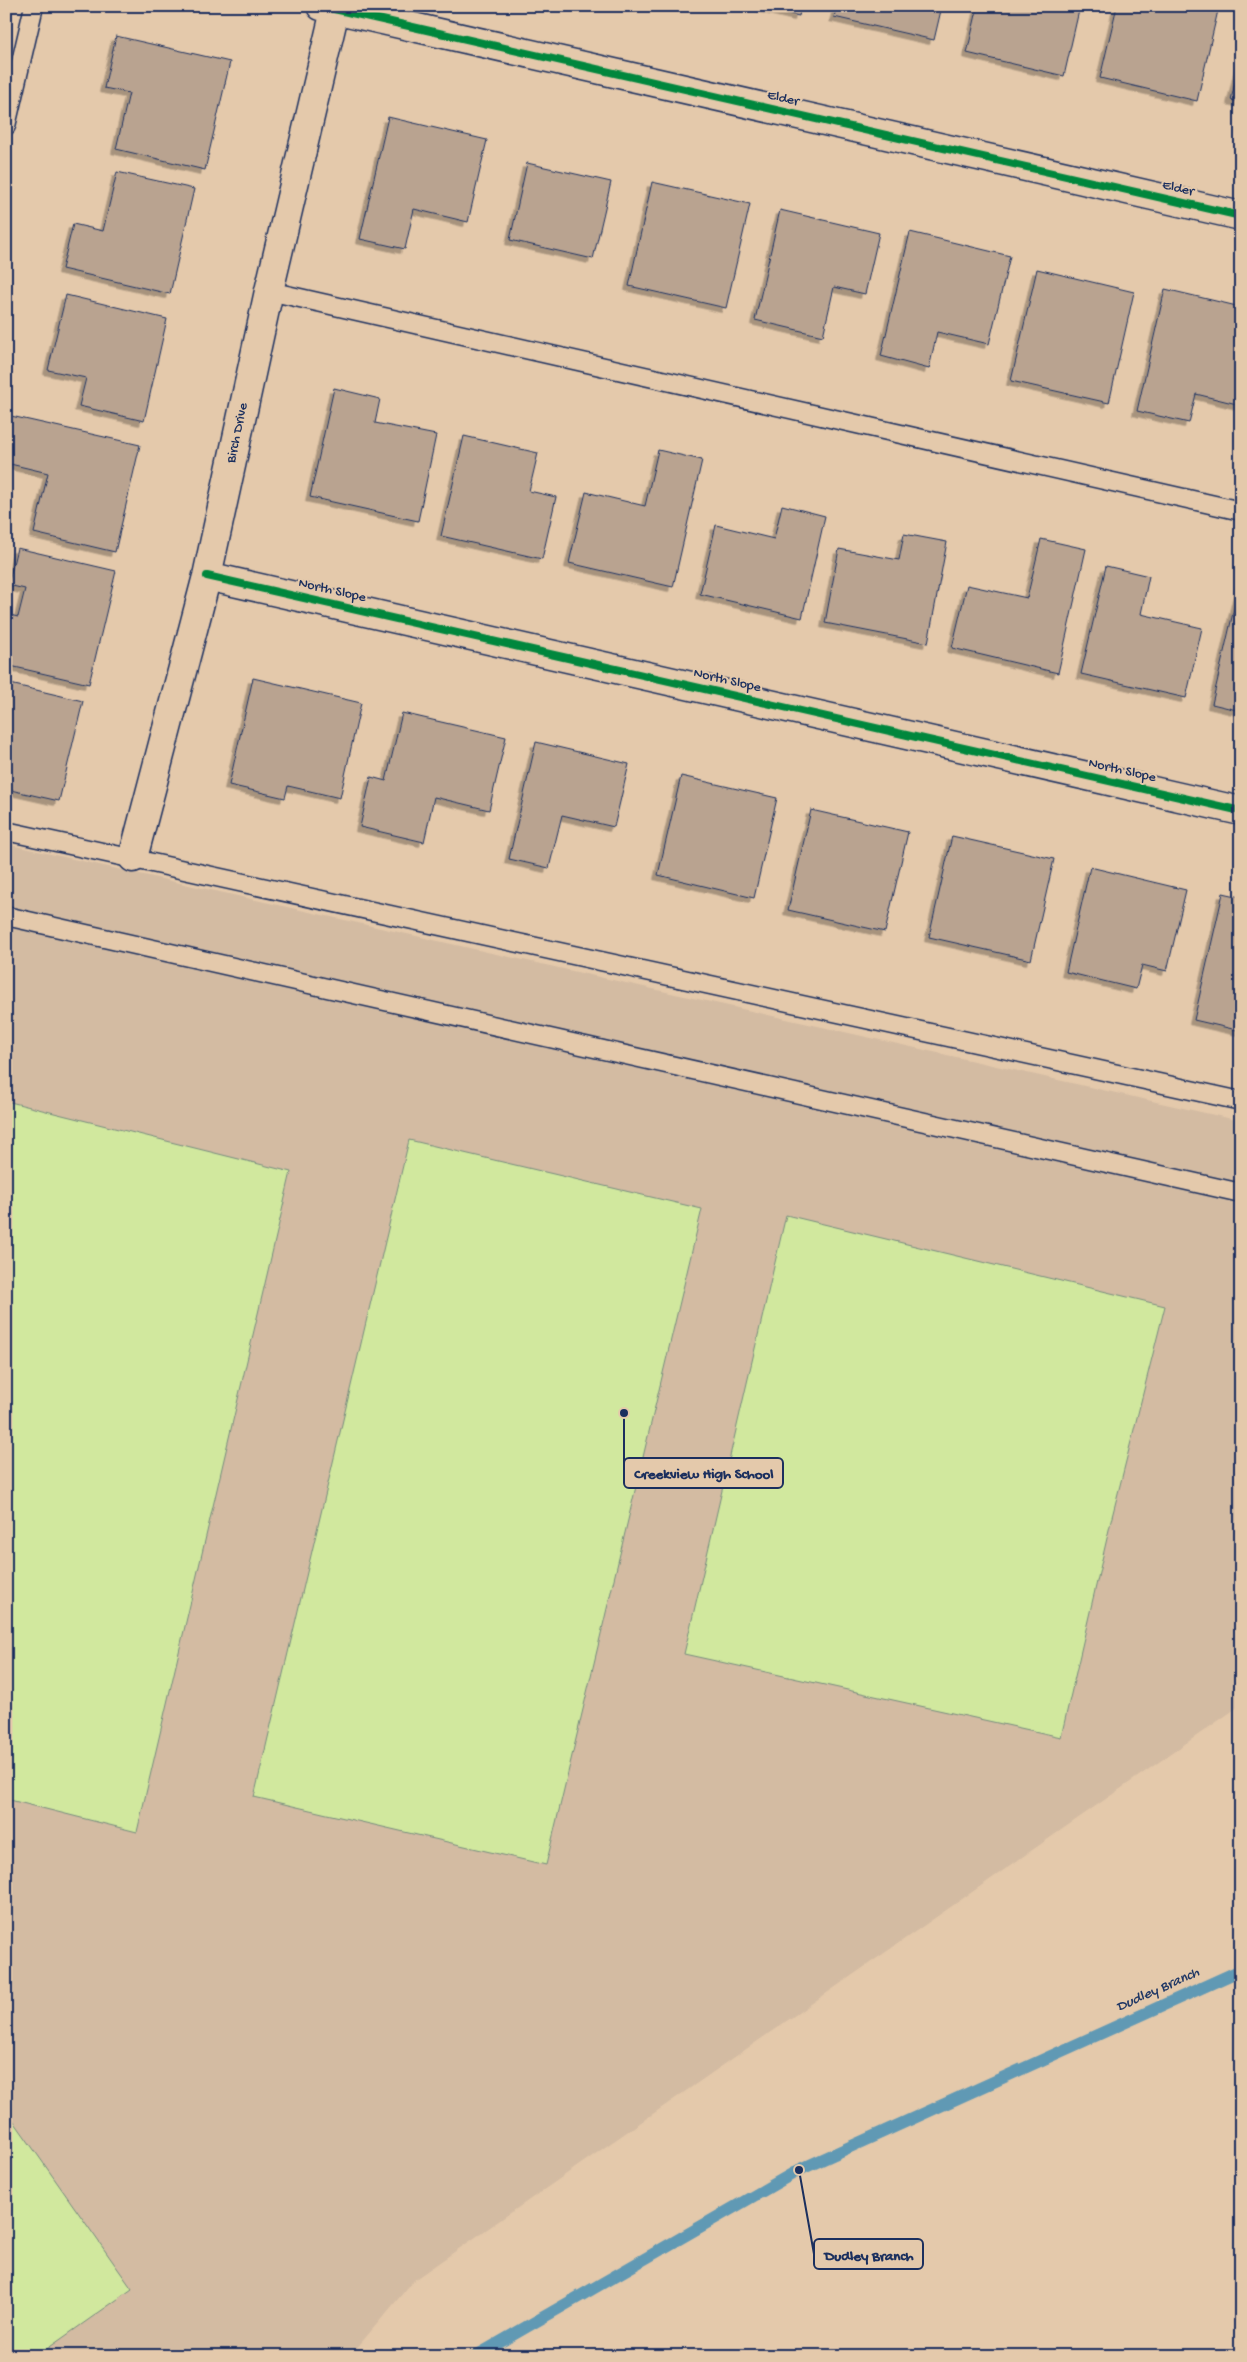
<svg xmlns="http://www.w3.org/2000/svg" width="1247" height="2362" font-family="'Gochi Hand',sans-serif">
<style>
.built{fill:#d3bba2}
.green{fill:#d1e89e;stroke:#768c7e}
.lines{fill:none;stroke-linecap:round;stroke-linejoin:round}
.stream{stroke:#6199b4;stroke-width:12}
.building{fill:#b9a390;stroke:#1b2f5e;filter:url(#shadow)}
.service-casing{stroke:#1b2f5e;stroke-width:21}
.minor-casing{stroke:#1b2f5e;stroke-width:31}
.service{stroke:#e4c9ab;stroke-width:18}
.minor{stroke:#e4c9ab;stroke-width:28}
.cycleway-casing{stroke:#e4c9ab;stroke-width:11}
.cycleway{stroke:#00873e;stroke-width:8}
.labels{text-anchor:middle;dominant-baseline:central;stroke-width:4;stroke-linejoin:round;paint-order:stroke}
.street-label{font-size:14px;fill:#1b2f5e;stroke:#e4c9ab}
.water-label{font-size:15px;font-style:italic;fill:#213865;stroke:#e4c9ab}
.leader{fill:none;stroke:#1b2f5e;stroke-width:2}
.callout-dot{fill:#1b2f5e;stroke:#e4c9ab;stroke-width:2}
.callout{fill:#e4c9ab;stroke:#1b2f5e;stroke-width:2}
.callout-label{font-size:15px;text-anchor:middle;font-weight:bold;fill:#1b2f5e}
</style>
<defs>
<filter id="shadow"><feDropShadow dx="-4.5" dy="4.5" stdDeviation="0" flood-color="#0004"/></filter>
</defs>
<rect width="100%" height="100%" fill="#e4c9ab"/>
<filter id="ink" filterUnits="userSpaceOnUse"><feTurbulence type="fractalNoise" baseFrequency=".02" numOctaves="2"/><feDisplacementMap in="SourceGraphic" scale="10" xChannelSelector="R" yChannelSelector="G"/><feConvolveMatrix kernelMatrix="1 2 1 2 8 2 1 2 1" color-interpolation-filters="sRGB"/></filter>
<g filter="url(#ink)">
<path class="built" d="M6 844 1241 1121V1705L414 2280 350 2356H6Z"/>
<path class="green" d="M6 1101 291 1172 137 1832 6 1799Z
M409 1140 702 1209 546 1865 254 1797Z
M786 1215 1165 1306 1111 1521 1061 1737 684 1654Z
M6 2110 132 2289 37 2356H6Z"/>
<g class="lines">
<path class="stream" d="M476 2356 799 2170 1241 1970"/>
</g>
<path class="building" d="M757 6H801L799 16Z
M837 6H942L934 40 834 17Z
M978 6H1080L1064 76 967 53Z
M1117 6H1219L1197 101 1100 78Z
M116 36 230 62 205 170 116 149 129 93 104 88Z
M1241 57V102L1231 100Z
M388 117 487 140 468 222 414 209 405 249 360 239Z
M527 163 611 182 593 259 510 240Z
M117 172 194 189 170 294 62 269 73 224 103 231Z
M652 182 750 204 726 308 629 286Z
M780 210 879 233 865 294 834 287 823 336 755 320Z
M910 232 1010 256 989 344 937 332 929 369 881 356Z
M1037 269 1134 292 1109 403 1011 381Z
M1165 289 1241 307V405L1196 394 1189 423 1137 411Z
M66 295 167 319 144 421 79 406 86 378 48 370Z
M334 388 380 399 375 423 436 435 418 521 310 497Z
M11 416 140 445 115 552 34 533 48 473 6 463V435Z
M464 436 538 453 529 491 556 497 542 559 441 536Z
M658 450 702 460 673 587 569 563 586 492 645 506Z
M782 505 825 516 802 618 700 594 716 525 774 539Z
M904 534 947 542 928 643 825 623 839 549 899 560Z
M1041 539 1086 549 1058 673 952 648 967 585 1027 598Z
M17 548 116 571 89 684 6 665V614L18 617 25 589 8 585Z
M1106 566 1149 576 1141 614 1202 628 1186 698 1081 674Z
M1241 578V711L1212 704Z
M253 678 361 703 340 798 288 786 285 798 229 785Z
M6 683 83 701 59 801 6 789Z
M402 713 506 737 489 810 434 797 424 842 360 827 371 777 386 781Z
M536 742 629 764 614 827 562 815 549 868 509 859Z
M681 776 777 798 754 898 658 875Z
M811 810 908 832 885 932 788 910Z
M952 836 1054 859 1031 960 929 937Z
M1090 867 1186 890 1167 971 1142 965 1136 989 1066 972Z
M1223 893 1241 897V1031L1194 1020Z"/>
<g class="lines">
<defs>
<path id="service" d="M6 126 34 6
M269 291 1241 511
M6 831 1241 1101
M6 916 1241 1193"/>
<path id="minor" d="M321 6 1241 216
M207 576 1241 811
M133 858 207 576 269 291 336 6"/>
</defs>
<use href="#service" class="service-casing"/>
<use href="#minor" class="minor-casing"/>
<use href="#service" class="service"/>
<use href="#minor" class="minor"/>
<defs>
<path id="cycleway" d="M321 6 1241 216
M207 576 1241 811"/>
</defs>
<use href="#cycleway" class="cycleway-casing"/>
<use href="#cycleway" class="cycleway"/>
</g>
</g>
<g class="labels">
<g class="street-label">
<text transform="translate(783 99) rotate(13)">Elder</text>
<text transform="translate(1178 189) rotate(13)">Elder</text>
<text transform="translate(238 433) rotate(-78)">Birch Drive</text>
<text transform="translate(332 591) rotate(13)">North Slope</text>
<text transform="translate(727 681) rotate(13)">North Slope</text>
<text transform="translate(1122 771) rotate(13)">North Slope</text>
</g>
<g class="water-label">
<text transform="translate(1158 1990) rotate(-24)">Dudley Branch</text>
</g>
</g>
<path class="leader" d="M624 1413L624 1473M799 2170L814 2254"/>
<g class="callout-dot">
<circle cx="624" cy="1413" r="5"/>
<circle cx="799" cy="2170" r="5"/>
</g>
<g class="callout">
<rect x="624" y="1458" width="159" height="30" rx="5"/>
<rect x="814" y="2239" width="109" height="30" rx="5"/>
</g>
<g class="callout-label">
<text x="704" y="1478">Creekview High School</text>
<text x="869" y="2260">Dudley Branch</text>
</g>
<rect width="1247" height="2362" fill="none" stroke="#e4c9ab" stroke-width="25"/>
<rect x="12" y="12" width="1222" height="2337" fill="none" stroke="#1b2f5e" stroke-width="2" filter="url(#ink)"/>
</svg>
